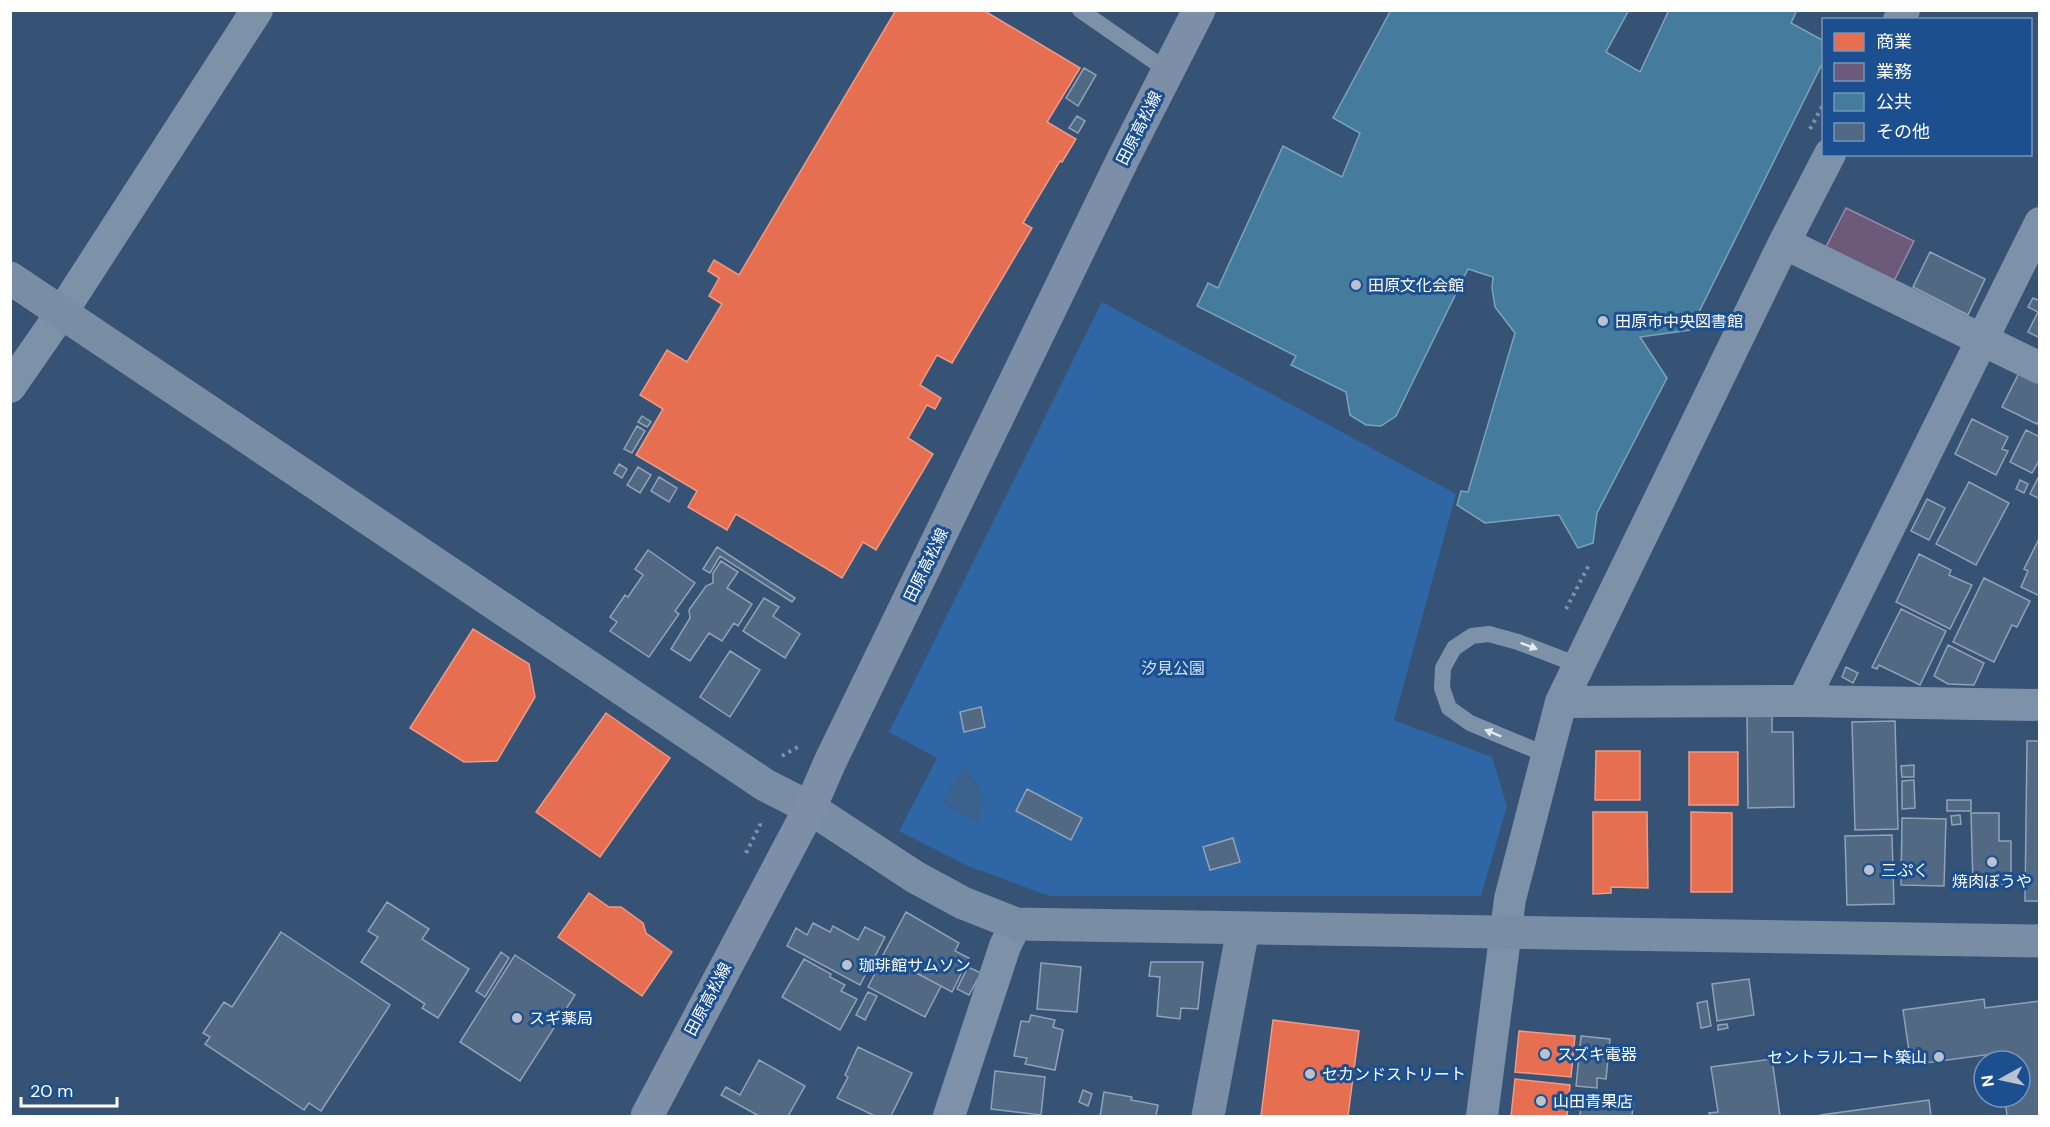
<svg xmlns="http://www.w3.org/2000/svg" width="2050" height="1127" font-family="'DM Sans','Noto Sans JP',sans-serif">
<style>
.green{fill:#2f66a5}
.water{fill:#3b618d}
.shops{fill:#e76f51;stroke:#ee9a85;stroke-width:1.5}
.offices{fill:#6d597a;stroke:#998ba2;stroke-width:1.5}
.public{fill:#457b9d;stroke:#7da3ba;stroke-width:1.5}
.building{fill:#526984;stroke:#92a2b6;stroke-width:1.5}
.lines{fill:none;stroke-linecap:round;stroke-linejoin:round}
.path{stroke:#7d92a8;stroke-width:4;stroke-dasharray:3 4.5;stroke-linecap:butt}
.lane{stroke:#7d92a8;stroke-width:16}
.street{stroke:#7d92a8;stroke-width:32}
.secondary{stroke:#798da4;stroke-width:33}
.primary{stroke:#7d8ea7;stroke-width:33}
.oneway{fill:#e5e9ee}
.poi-dot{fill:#b9c2ce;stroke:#1b4f8f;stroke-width:2}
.labels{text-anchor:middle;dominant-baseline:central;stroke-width:6;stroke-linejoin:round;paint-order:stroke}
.street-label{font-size:16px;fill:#fff;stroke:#1b4f8f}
.poi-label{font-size:16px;fill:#fff;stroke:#1b4f8f;text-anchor:start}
.park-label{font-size:16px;fill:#cfe3fa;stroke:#1b4f8f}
</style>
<rect width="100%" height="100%" fill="#365274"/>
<path class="green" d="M1102 302 1456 494 1394 720 1492 757 1507 806 1481 896H1049L968 866 899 831 937 758 889 732Z"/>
<path class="water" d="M962 768C984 785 986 797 978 823L943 804Z"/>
<path class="shops" d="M896 10H983L1080 68 1047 122 1076 139 1062 162 1060 161 1023 223 1032 228 952 363 937 355 920 385 941 398 935 409 927 405 908 438 933 454 876 550 863 542 842 578 736 514 727 530 688 507 697 491 636 455 663 409 640 395 667 350 687 362 722 304 709 296 719 278 708 271 714 260 739 275Z
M473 629 529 664 535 697 497 761 464 762 410 728Z
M606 713 670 758 600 857 536 812Z
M1596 751H1640V800H1595Z
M1689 752H1738V805H1689Z
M1593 812H1647L1648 888 1611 887V893L1593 894Z
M1691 812 1732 813V892H1691Z
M589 893 609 907H621L643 923 646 933 672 952 642 996 558 937Z
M1273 1020 1359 1031 1348 1116H1261Z
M1519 1031 1575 1036 1571 1077 1515 1072Z
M1515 1079 1570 1085 1567 1116H1511Z"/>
<path class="offices" d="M1846 208 1914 241 1894 281 1826 247Z"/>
<path class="public" d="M1391 10H1629L1606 52 1640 72 1669 10H1797L1791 23 1824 41V60L1690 330 1640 337 1667 378 1597 513 1593 543 1578 548 1559 515 1485 523 1457 505 1461 491 1468 492 1515 333 1495 307 1492 288 1493 277 1468 269 1396 416 1381 426 1366 425 1350 415 1346 392 1291 365 1296 356 1197 306 1208 283 1218 288 1283 146 1342 177 1360 133 1333 118Z"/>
<path class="building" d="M1084 68 1096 75 1078 106 1066 98Z
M1077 116 1085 121 1078 133 1069 128Z
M1930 252 1985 279 1968 315 1913 287Z
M2033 298 2040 301V338L2028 332 2038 312 2028 307Z
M2019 373 2040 383V419L2037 424 2002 407Z
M642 416 651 422 647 427 638 422Z
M1972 419 2008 437 2002 449 2008 451 1996 475 1955 454Z
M637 426 645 431 632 453 624 449Z
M2026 430 2040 437V459L2032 473 2010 462Z
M619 464 627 469 622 478 614 473Z
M638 467 651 475 640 493 627 485Z
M2040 474V499L2030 494Z
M659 477 677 488 669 502 651 491Z
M2020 480 2028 484 2024 493 2016 489Z
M1969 482 2009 503 1976 565 1936 544Z
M1927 499 1945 508 1929 540 1911 531Z
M2039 539H2040V596L2021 587 2028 571 2024 569Z
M717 547 795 598 792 602 720 556 710 573 703 569Z
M648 550 695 583 675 611 679 614 649 657 610 631 617 622 610 617 625 595 628 597 643 575 635 569Z
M1919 554 1951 570 1949 575 1972 585 1950 629 1896 602Z
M721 561 738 572 727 588 752 604 738 626 734 623 722 641 709 633 690 661 671 649 690 618 689 610 706 586 713 583V573Z
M1984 578 2030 601 2017 627 2012 625 1994 662 1953 642Z
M764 598 779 607 773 616 800 634 785 658 743 631Z
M1901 609 1946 631 1920 685 1879 665 1877 669 1872 667Z
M1948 645 1984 663 1974 685 1948 684 1934 676Z
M730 651 760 670 730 717 700 697Z
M1846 667 1858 673 1853 683 1842 677Z
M981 707 985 727 964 732 960 712Z
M1747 716H1772V732H1793L1794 807 1748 808Z
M1895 721 1898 829 1855 830 1852 722Z
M2027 741H2040V901H2025Z
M1914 765V777H1902L1901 766Z
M1914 780 1915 808 1902 809V781Z
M1027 789 1082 818 1071 840 1016 811Z
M1947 800H1971V811H1947Z
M1971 813H1999V841H2011V885L1973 884Z
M1960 815 1961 824 1952 825 1951 816Z
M1902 818 1946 819 1944 886 1901 885Z
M1892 835 1894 904 1847 905 1845 836Z
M1233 838 1240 862 1210 870 1203 847Z
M387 902 429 929 422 939 469 969 438 1018 422 1008 425 1004 361 962 378 937 368 931Z
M906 912 959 943 955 951 969 958 952 992 883 955Z
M813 923 830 932 833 926 858 940 865 927 885 937 860 985 787 946 796 928 807 935Z
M281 932 390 1005 321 1111 309 1103 304 1110 205 1044 210 1037 203 1033 224 1002 232 1007Z
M501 952 509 958 485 997 476 991Z
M515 955 575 995 520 1081 460 1042Z
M884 956 941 986 925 1017 868 987Z
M804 959 831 974 830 977 845 985 841 991 857 999 840 1030 782 997Z
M1151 962H1203L1198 1009 1181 1008 1180 1019 1157 1016 1160 977 1149 976Z
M1041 963 1081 967 1077 1012 1037 1009Z
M968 967 981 973 969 995 957 989Z
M1749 979 1754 1015 1717 1021 1712 984Z
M868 992 877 996 865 1020 856 1015Z
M1984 999 1985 1008 2040 1001V1116H2007L2005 1097H2020V1061H2000L1999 1053 1911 1065 1903 1010Z
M1707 1001 1711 1026 1701 1028 1697 1003Z
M1031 1015 1055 1020 1053 1027 1063 1030 1055 1070 1025 1064 1027 1058 1014 1056 1021 1021 1029 1022Z
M1727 1024 1728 1028 1718 1030V1025Z
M1581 1036 1610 1039 1606 1079 1597 1078V1088L1576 1086Z
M858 1047 912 1073 891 1116H875L837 1098 848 1077 845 1075Z
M1772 1059 1780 1116H1710L1709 1113 1718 1112 1711 1067Z
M759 1060 805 1086 788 1116H759L721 1095 726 1087 740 1095Z
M995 1071 1045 1077 1041 1115 991 1109Z
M1083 1090 1092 1094 1088 1106 1079 1102Z
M1104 1092 1132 1097 1131 1100 1158 1105 1156 1116H1100Z
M1582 1093 1634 1098 1632 1116H1580Z
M1929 1100 1931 1116H1821V1115Z"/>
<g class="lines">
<path class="path" d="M1810 129 1824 103
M1566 609 1590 563
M782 756 801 745
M746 853 760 825 759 819"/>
<path class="lane" d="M1080 10 1168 71
M1547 755 1470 723 1449 708 1442 688 1443 668 1454 648 1472 636 1489 634 1518 642 1578 665"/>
<path class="street" d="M1899 20 1904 10
M1784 243 2040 368
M10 387 62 312 257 10
M1803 701 2040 223
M1561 702 1803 701 2040 705
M949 1116 1005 946 1016 924
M1482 1116 1510 899 1561 702 1784 243 1830 154"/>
<path class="secondary" d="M10 278 765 785 810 808 915 877 963 903 1016 924 2040 941
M1208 1116 1243 929"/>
<path class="primary" d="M647 1116 810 808 830 762 1124 157 1199 10"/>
</g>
<defs><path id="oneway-solid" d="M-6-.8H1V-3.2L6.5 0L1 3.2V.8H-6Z" transform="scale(1.5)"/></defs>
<g class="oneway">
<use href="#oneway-solid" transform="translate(1529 646) rotate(21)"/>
<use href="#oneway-solid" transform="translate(1493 733) rotate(-157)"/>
</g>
<g class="poi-dot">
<circle cx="1356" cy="285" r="6"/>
<circle cx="1603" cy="321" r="6"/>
<circle cx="1992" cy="862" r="6"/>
<circle cx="1869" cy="870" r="6"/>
<circle cx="847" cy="965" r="6"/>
<circle cx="517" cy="1018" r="6"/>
<circle cx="1545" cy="1054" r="6"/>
<circle cx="1939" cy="1057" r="6"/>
<circle cx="1310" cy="1074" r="6"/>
<circle cx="1541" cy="1101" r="6"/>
</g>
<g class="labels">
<g class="street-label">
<text transform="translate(1139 128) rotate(-63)">田原高松線</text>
<text transform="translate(926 565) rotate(-64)">田原高松線</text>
<text transform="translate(708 999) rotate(-62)">田原高松線</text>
</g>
<g class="poi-label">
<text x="1368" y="285">田原文化会館</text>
<text x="1615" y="321">田原市中央図書館</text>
<text x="1881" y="870">三ぷく</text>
<text x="1992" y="881" text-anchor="middle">焼肉ぼうや</text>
<text x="859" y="965">珈琲館サムソン</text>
<text x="529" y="1018">スギ薬局</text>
<text x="1557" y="1054">スズキ電器</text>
<text x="1927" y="1057" text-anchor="end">セントラルコート築山</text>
<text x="1322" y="1074">セカンドストリート</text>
<text x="1553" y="1101">山田青果店</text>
</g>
<g class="park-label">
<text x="1173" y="668">汐見公園</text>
</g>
</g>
<rect width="2050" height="1127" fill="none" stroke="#ffffff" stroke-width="24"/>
<rect x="1822" y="18" width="210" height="138" fill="#1b4f8f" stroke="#7695bc" stroke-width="1.5"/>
<rect x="1834" y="33" width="30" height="18" fill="#e76f51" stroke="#7695bc" stroke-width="1.5"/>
<text x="1876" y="48" font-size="18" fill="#ffffff">商業</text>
<rect x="1834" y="63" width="30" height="18" fill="#6d597a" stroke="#7695bc" stroke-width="1.5"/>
<text x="1876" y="78" font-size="18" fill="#ffffff">業務</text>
<rect x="1834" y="93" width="30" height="18" fill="#457b9d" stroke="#7695bc" stroke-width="1.5"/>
<text x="1876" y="108" font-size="18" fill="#ffffff">公共</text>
<rect x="1834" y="123" width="30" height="18" fill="#526984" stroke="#7695bc" stroke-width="1.5"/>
<text x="1876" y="138" font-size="18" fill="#ffffff">その他</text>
<g transform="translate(2002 1079) rotate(262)"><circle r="28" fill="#1b4f8f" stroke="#7695bc" stroke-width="1.5"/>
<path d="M0-4.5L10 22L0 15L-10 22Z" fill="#b9c2ce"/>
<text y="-9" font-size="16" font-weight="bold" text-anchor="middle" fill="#ffffff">N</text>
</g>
<path d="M21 1097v9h96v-9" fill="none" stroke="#ffffff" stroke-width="3"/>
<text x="30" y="1097" font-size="18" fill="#ffffff" stroke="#1b4f8f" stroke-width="4.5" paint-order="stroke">20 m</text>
</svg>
